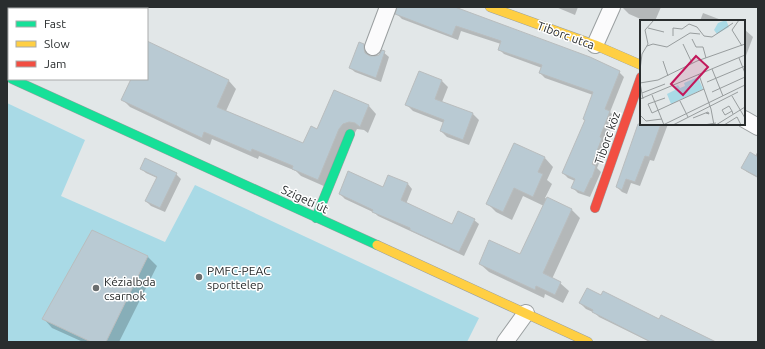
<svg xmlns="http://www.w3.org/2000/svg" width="765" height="349" font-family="Ubuntu,sans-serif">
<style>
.green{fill:#a9dae6}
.shadow{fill:#0003}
.building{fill:#b9cad3;stroke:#b9bdbe}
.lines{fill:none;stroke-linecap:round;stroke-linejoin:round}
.street-casing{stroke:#9a9fa0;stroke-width:18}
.fast-casing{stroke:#9a9fa0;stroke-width:10}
.slow-casing{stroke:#9a9fa0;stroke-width:10}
.jam-casing{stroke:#9a9fa0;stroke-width:10}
.street{stroke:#fbfbfc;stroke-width:16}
.fast{stroke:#16e098;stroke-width:9}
.slow{stroke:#ffcf43;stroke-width:9}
.jam{stroke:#f24e42;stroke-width:9}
.poi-dot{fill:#6a6e6f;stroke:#fff;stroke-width:1.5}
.labels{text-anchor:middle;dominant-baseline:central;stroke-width:3;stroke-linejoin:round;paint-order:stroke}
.street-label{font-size:12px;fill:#292d2e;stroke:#fff}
.poi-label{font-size:12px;fill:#292d2e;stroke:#fff;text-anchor:start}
.inset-road{fill:none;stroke:#989d9e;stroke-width:1}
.view{fill:#c2185b;fill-opacity:0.15;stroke:#c2185b;stroke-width:2}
.inset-edge{fill:none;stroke:#292d2e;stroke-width:2}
</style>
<rect width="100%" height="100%" fill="#e2e7e8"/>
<path class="green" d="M7 103 85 140 61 196 165 242 195 185 479 318 467 342H7Z"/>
<path class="shadow" d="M7 7H82L81 9H9V23L7 22Z
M398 7H451L619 72 624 77 610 112 615 117 605 142 607 144 597 168 601 172 590 197 578 193 572 187 575 181 568 178 563 173 586 121 584 119 593 95 545 78 540 73 542 68 504 54 499 49 501 44 461 31 458 40 402 19 397 14Z
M556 7H578L575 15Z
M622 7H661L655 21H645L629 14Z
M703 13 724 21H700Z
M744 29 753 37 744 61Z
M9 34V47L7 45V38Z
M147 42 229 81 236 89 226 111 304 145 318 130 369 106 376 114 368 133 364 130 357 129 326 187 301 176 296 171 259 156 258 159 212 139 210 145 130 107 122 99 132 79H147Z
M364 45 365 46 363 47 364 53 365 46 368 49 369 57H375L379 55 382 51 389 57 381 82 355 72 350 68Z
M442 81 448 87 442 102 473 114 479 120 469 145 447 137 441 131 444 123 413 111 407 105Z
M641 118V124H668L654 161 650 160 640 186 631 183 627 194 622 192 617 187Z
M758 151V178L747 172 742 168 755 156Z
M545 158 553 167 547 180 552 184 545 198 571 209 580 218 552 279 560 283 569 291 563 303 545 294 544 298 489 272 480 264 521 255 544 206 523 196 512 220 496 212 488 204Z
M141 168 176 174 181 179 165 212 151 206 146 201 157 178 146 173Z
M389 176 408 184 412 189 406 204 452 226 474 220 479 224 464 256 378 216 375 213 345 199 340 194 383 189Z
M92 231 148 257 157 266 119 342H83L52 328 44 319Z
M580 303 659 321 715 342H650L599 317 595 313 586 309Z"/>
<path class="building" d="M397 7H455L590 57 620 71 605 109 610 111 600 137 602 138 592 164 596 166 592 178H591L584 193 571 188 575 179 562 173 585 120 583 119 593 92 539 73 542 65 498 50 501 41 456 26 452 36 395 14Z
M147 41 229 80 217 107 303 143 311 126 317 129 334 90 369 105 360 127 355 123 349 122 343 124 339 129 318 180 292 169 293 166 252 149 251 152 204 132 202 138 121 100 131 79H147Z
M359 42 364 44V48L365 53 370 56H375L379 55 382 50 385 51 376 78 349 68Z
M419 71 442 80 435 99 473 113 463 140 440 131 444 120 405 105Z
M638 124H661L649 157 645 156 635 182 626 179 622 190 616 187Z
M514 143 545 157 538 172 543 174 533 197 514 188 503 212 486 204Z
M750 152 758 157V177L741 168Z
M145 158 177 173 160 208 145 201 157 177 140 169Z
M348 171 383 187 388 175 408 183 401 200 452 224 458 211 475 219 459 252 410 230V228L372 212 373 210 339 194Z
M547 197 572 209 543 273 561 282 555 295 536 286 535 290 479 264 489 240 520 254Z
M92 230 148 256 106 342H91L42 319Z
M587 288 601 295 603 291 659 319 661 315 716 342H651L592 312 593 310 579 303Z"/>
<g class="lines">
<defs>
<path id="street" d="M595 45 612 7
M373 47 388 7
M744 119 758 127
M505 342 526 313"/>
<path id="fast" d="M12 79 377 245
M316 218 350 134"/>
<path id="slow" d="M490 7 595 45 641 65
M377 245 588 342"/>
<path id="jam" d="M595 208 641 77"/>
</defs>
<use href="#street" class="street-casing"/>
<use href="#fast" class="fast-casing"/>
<use href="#slow" class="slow-casing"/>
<use href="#jam" class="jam-casing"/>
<use href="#street" class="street"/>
<use href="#fast" class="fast"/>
<use href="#slow" class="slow"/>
<use href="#jam" class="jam"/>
</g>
<g class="poi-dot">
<circle cx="199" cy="277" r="4"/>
<circle cx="96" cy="288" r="4"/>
</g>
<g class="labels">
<g class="street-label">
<text transform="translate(566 35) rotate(20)">Tiborc utca</text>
<text transform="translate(607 138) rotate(-71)">Tiborc köz</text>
<text transform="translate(305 199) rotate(25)">Szigeti út</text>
</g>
<g class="poi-label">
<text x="207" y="270">PMFC-PEAC<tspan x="207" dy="14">sporttelep</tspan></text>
<text x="104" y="281">Kézialbda<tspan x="104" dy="14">csarnok</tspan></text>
</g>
</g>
<g transform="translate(640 20)">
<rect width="105" height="105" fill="#e2e7e8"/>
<path d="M86 0 89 7 77 14 74 10 78 3ZM58 57 63 69 31 84 27 74 35 70 34 67 38 65 40 68 45 66 44 63Z" fill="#a9dae6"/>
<path class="inset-road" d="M99 0 92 10 102 26M8 8 24 12M33 16V8L42 9 49 4 57 7 64 16 72 17 93 3M52 19 56 27H63L66 38M43 24 52 43M7 26 13 24 27 27 50 13 60 14M99 38 105 53M23 41 28 56M72 49 83 76M0 50 2 34 8 24 5 10 14 0M59 55 71 89 74 105M67 62 105 46M0 63 18 60 57 41 105 24M0 63 3 79M72 72 105 57M2 73 25 64M12 75 24 105M92 76 105 98M25 78 8 84 12 93 64 69M0 79 105 35M40 81 48 97M92 91 89 86 82 90 85 95 92 91 93 94M0 95 6 101 22 99M53 98 68 92 69 94 66 93M23 105 105 65M33 105 98 72M64 105 76 103M76 105 105 87M84 105 97 97 101 105"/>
<path class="view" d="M56 36 68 47 43 75 31 64Z"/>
<rect width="105" height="105" class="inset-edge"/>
</g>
<rect width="765" height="349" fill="none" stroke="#292d2e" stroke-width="16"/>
<rect x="8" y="8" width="140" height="72" fill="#ffffff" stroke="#a9abab"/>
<rect x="16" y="21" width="20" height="6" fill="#16e098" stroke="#a9abab"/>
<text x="44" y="28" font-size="12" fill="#292d2e">Fast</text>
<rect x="16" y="41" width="20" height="6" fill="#ffcf43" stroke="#a9abab"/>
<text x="44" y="48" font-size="12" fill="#292d2e">Slow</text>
<rect x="16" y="61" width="20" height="6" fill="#f24e42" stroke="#a9abab"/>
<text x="44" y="68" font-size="12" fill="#292d2e">Jam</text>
</svg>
